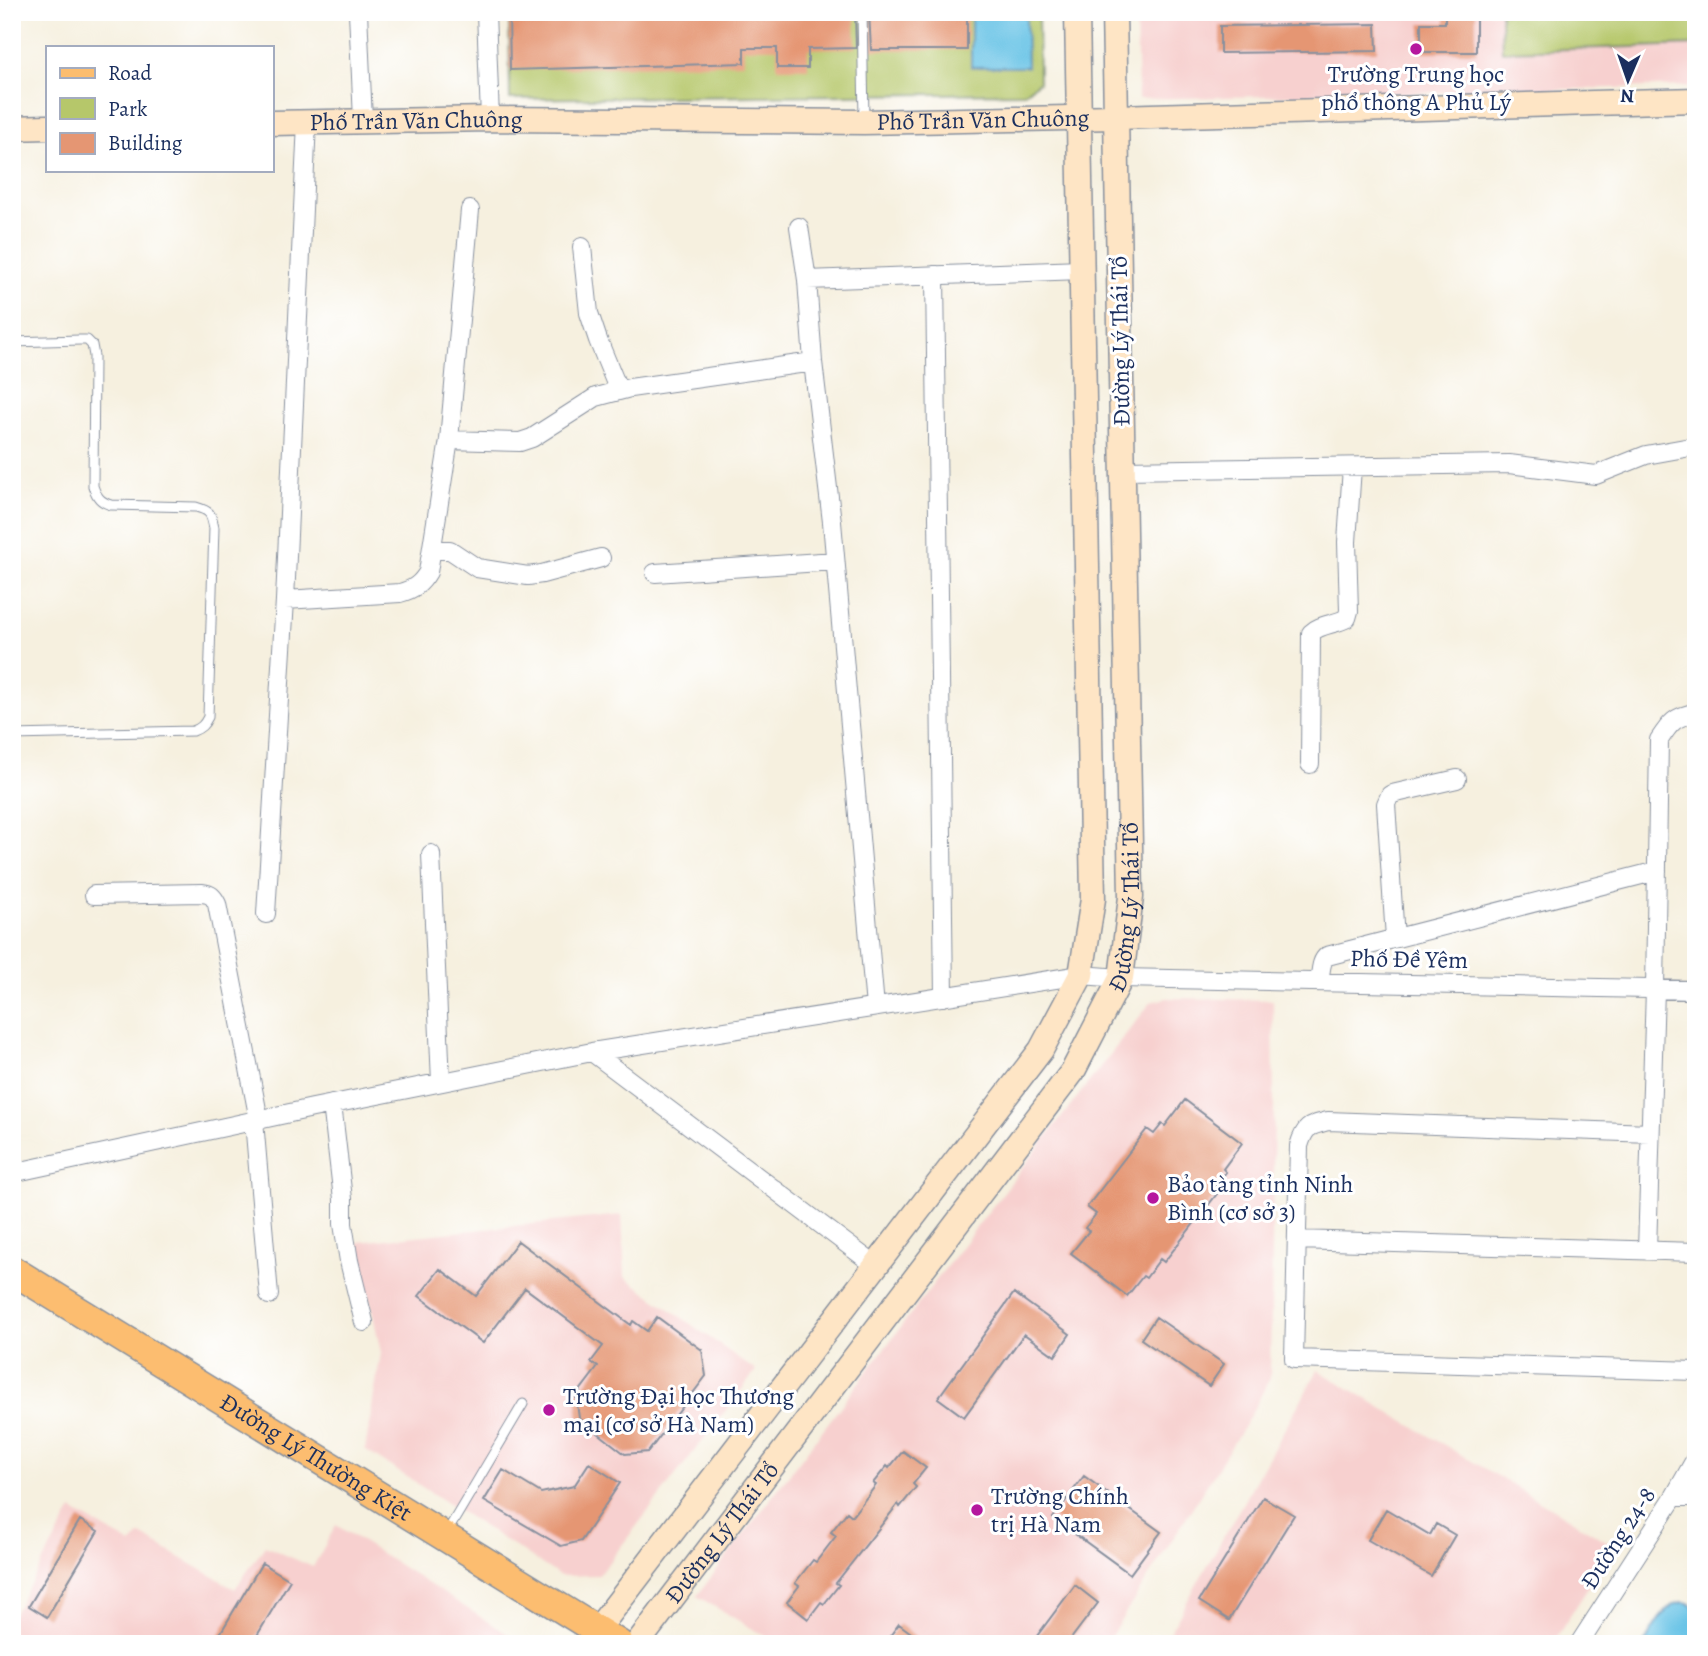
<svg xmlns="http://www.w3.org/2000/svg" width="1708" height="1656" font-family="Alegreya,serif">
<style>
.built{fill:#f7d0cf}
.green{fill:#b6c76a;stroke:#687b64;stroke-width:2}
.water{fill:#68c3e6;stroke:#4279a2;stroke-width:2}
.building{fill:#e59673}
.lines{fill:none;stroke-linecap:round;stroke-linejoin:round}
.lane-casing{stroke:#88909e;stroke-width:11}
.street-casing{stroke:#88909e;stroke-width:20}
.secondary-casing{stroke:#88909e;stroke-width:27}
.primary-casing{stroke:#88909e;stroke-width:31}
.lane{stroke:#fff;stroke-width:9}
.street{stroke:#fff;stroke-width:18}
.secondary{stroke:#fee5c5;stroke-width:24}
.primary{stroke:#fcbd6f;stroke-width:28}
.poi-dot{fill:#b5179e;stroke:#fff;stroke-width:2.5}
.labels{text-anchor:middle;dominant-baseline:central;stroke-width:6;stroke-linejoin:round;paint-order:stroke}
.poi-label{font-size:24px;fill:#1b2f5e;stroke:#fff;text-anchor:start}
.street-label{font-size:24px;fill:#1b2f5e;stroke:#fff}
</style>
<rect width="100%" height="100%" fill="#fff"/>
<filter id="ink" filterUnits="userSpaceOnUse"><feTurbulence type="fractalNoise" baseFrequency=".0143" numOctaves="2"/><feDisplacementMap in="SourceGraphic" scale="14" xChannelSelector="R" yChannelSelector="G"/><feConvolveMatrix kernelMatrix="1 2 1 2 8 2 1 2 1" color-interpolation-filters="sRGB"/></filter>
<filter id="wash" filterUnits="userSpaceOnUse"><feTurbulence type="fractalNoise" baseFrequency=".00686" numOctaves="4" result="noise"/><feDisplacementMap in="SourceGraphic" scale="28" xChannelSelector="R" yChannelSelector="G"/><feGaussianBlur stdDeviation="1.57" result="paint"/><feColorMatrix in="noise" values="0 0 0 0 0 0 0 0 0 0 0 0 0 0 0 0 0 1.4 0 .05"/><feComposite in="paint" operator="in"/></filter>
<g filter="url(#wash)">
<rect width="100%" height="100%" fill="#f6f0df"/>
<path class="built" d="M1136 12H1696V86L1138 99Z
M1167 998 1273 1000 1274 1106 1270 1378 1246 1423 1106 1644H778L697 1596 972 1233 1151 1002Z
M622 1215 625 1277 756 1371 599 1575 560 1576 365 1450 381 1353 358 1242Z
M1318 1370 1615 1546 1552 1644H1163Z
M72 1510 131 1544 141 1535 235 1589 265 1546 313 1567 336 1525 523 1644H12V1617Z"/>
<path class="green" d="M509 12H1038L1039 82 1024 93 510 99Z
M1501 12H1696V45L1502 51Z"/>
<path class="water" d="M971 12H1026L1027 67H971Z
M1682 1602 1688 1603 1696 1609V1644H1644C1653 1629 1664 1605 1682 1602Z"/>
<g id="blocks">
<path class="building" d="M509 12H855L856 48 808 49V68H777V48H744V63L510 70Z
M869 12H967V50H871Z
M1445 12H1476V52H1421V23H1445Z
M1376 24 1377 51 1220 53V26Z
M1185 1100 1242 1143 1223 1169 1226 1172 1215 1186 1220 1190 1164 1262 1160 1259 1146 1278 1143 1276 1127 1296 1071 1253 1089 1231 1085 1228 1096 1214 1087 1207 1147 1129 1154 1134 1162 1124 1165 1126Z
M518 1241 631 1325 633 1321 647 1331 657 1317 702 1350 706 1376 648 1452 625 1454 579 1418 576 1396 598 1367 591 1362 603 1346 525 1288 483 1343 419 1296 440 1269 476 1296Z
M1014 1293 1070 1334 1055 1356 1024 1334 964 1417 938 1398Z
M1156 1317 1224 1364 1209 1386 1141 1339Z
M903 1451 926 1468 913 1484 916 1487 900 1507 898 1504 836 1583 839 1585 824 1604 821 1602 808 1619 787 1602 799 1586 795 1583 813 1560 816 1562 836 1536 831 1532 847 1512 852 1516 876 1485 873 1483 887 1466 889 1468Z
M589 1463 620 1483 581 1541 561 1546 484 1501 503 1470 541 1493 574 1486Z
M1084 1476 1161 1532 1130 1574 1053 1518Z
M1263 1497 1294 1515 1229 1620 1199 1601Z
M1386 1509 1430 1535 1436 1524 1455 1535 1431 1576 1368 1540Z
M80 1520 98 1531 47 1617 29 1606Z
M262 1563 290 1580 252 1644H214Z
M1075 1585 1098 1603 1067 1644H1031Z
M899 1624 926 1644H884Z"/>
</g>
</g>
<g filter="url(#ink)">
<use href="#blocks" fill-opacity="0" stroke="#88909e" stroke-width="2"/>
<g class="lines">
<defs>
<path id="lane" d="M862 12 864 119
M12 342 80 340H87L92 345 94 356 93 486C97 498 101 502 111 505L196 507C211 511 211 514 214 528L208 717C204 725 201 728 193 731L12 735
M447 1532 523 1404"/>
<path id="street" d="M358 12 363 120
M486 12 490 119
M799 227 807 280 813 362 832 522 875 1007
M582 247 589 313 598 340 619 391
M935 275 944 997
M807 280 1081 270
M449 440 520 442 532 438 596 397 630 388 813 362
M1123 470 1509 464 1596 475 1646 455 1696 446
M432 550H450L477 568 528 576 542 574 601 558
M655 573 835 561
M285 600 400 593C414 589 421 584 428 572L449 440 470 210
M1310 764 1311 633C1320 624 1334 625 1347 618L1349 611 1347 542 1352 467
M431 854 441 1082
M94 895 202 893C211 894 213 896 217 904L259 1120
M266 914 285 600 307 122
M1395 938 1386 804 1390 795 1392 794 1457 779
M1319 982C1321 974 1320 961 1327 956L1657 871
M592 1052 876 1266
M332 1104 343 1199V1224L349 1261 364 1322
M254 1121 269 1295
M1650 1133 1328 1121C1309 1126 1305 1126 1299 1146L1294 1359 1696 1371
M12 1173 313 1108 592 1052 1081 975 1121 978 1696 990
M1297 1240 1696 1252
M1647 1251 1655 989 1659 740C1670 723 1675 716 1696 713
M1674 1497H1696
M1579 1644 1674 1497 1696 1458"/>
<g id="secondary">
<path id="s1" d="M271 123 490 119 864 122 1116 117 1696 100"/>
<path d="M12 128 47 127"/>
<path d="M597 1630 1041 1050 1081 975 1093 899 1077 12"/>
<path id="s2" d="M637 1644 1073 1071 1121 978 1131 897 1114 12"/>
</g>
<g id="primary">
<path id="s3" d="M12 1270 619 1644"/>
</g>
</defs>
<use href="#lane" class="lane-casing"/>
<use href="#street" class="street-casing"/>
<use href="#secondary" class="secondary-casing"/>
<use href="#primary" class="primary-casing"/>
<use href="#lane" class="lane"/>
<use href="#street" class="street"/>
<use href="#secondary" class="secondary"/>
<use href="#primary" class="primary"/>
</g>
</g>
<g class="poi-dot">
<circle cx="1416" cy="49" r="7"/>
<circle cx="1153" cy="1198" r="7"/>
<circle cx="549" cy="1410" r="7"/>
<circle cx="977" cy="1510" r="7"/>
</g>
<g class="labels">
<g class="poi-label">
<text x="1416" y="74" text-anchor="middle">Trường Trung học<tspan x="1416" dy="28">phổ thông A Phủ Lý</tspan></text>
<text x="1167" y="1184">Bảo tàng tỉnh Ninh<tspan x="1167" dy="28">Bình (cơ sở 3)</tspan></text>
<text x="563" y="1396">Trường Đại học Thương<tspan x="563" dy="28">mại (cơ sở Hà Nam)</tspan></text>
<text x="991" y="1496">Trường Chính<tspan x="991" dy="28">trị Hà Nam</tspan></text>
</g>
<g class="street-label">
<text stroke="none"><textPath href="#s1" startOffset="712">Phố Trần Văn Chuông</textPath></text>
<text stroke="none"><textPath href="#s1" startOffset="145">Phố Trần Văn Chuông</textPath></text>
<text transform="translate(1120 341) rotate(-91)">Đường Lý Thái Tổ</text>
<text stroke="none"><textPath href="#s2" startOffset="896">Đường Lý Thái Tổ</textPath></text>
<text transform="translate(1409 959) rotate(1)">Phố Đề Yêm</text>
<text stroke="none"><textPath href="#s3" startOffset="357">Đường Lý Thường Kiệt</textPath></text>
<text stroke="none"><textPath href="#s2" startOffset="140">Đường Lý Thái Tổ</textPath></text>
<text transform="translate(1618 1538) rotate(-57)">Đường 24-8</text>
</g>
</g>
<rect width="1708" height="1656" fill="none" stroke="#fff" stroke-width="42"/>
<rect x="46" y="46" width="228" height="126" fill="#ffffff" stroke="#a4acbf" stroke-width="2"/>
<rect x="60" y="68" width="35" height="10" fill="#fcbd6f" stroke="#a4acbf" stroke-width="2"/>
<text x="108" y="80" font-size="21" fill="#1b2f5e">Road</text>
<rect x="60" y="98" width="35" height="21" fill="#b6c76a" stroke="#a4acbf" stroke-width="2"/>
<text x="108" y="116" font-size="21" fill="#1b2f5e">Park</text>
<rect x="60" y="133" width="35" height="21" fill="#e59673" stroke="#a4acbf" stroke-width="2"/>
<text x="108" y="150" font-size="21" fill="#1b2f5e">Building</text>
<g transform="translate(1628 80) rotate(182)" stroke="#ffffff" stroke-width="5" paint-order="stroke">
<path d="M0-5L12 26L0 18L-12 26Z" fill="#1b2f5e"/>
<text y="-10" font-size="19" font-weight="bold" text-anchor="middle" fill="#1b2f5e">N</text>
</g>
</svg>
